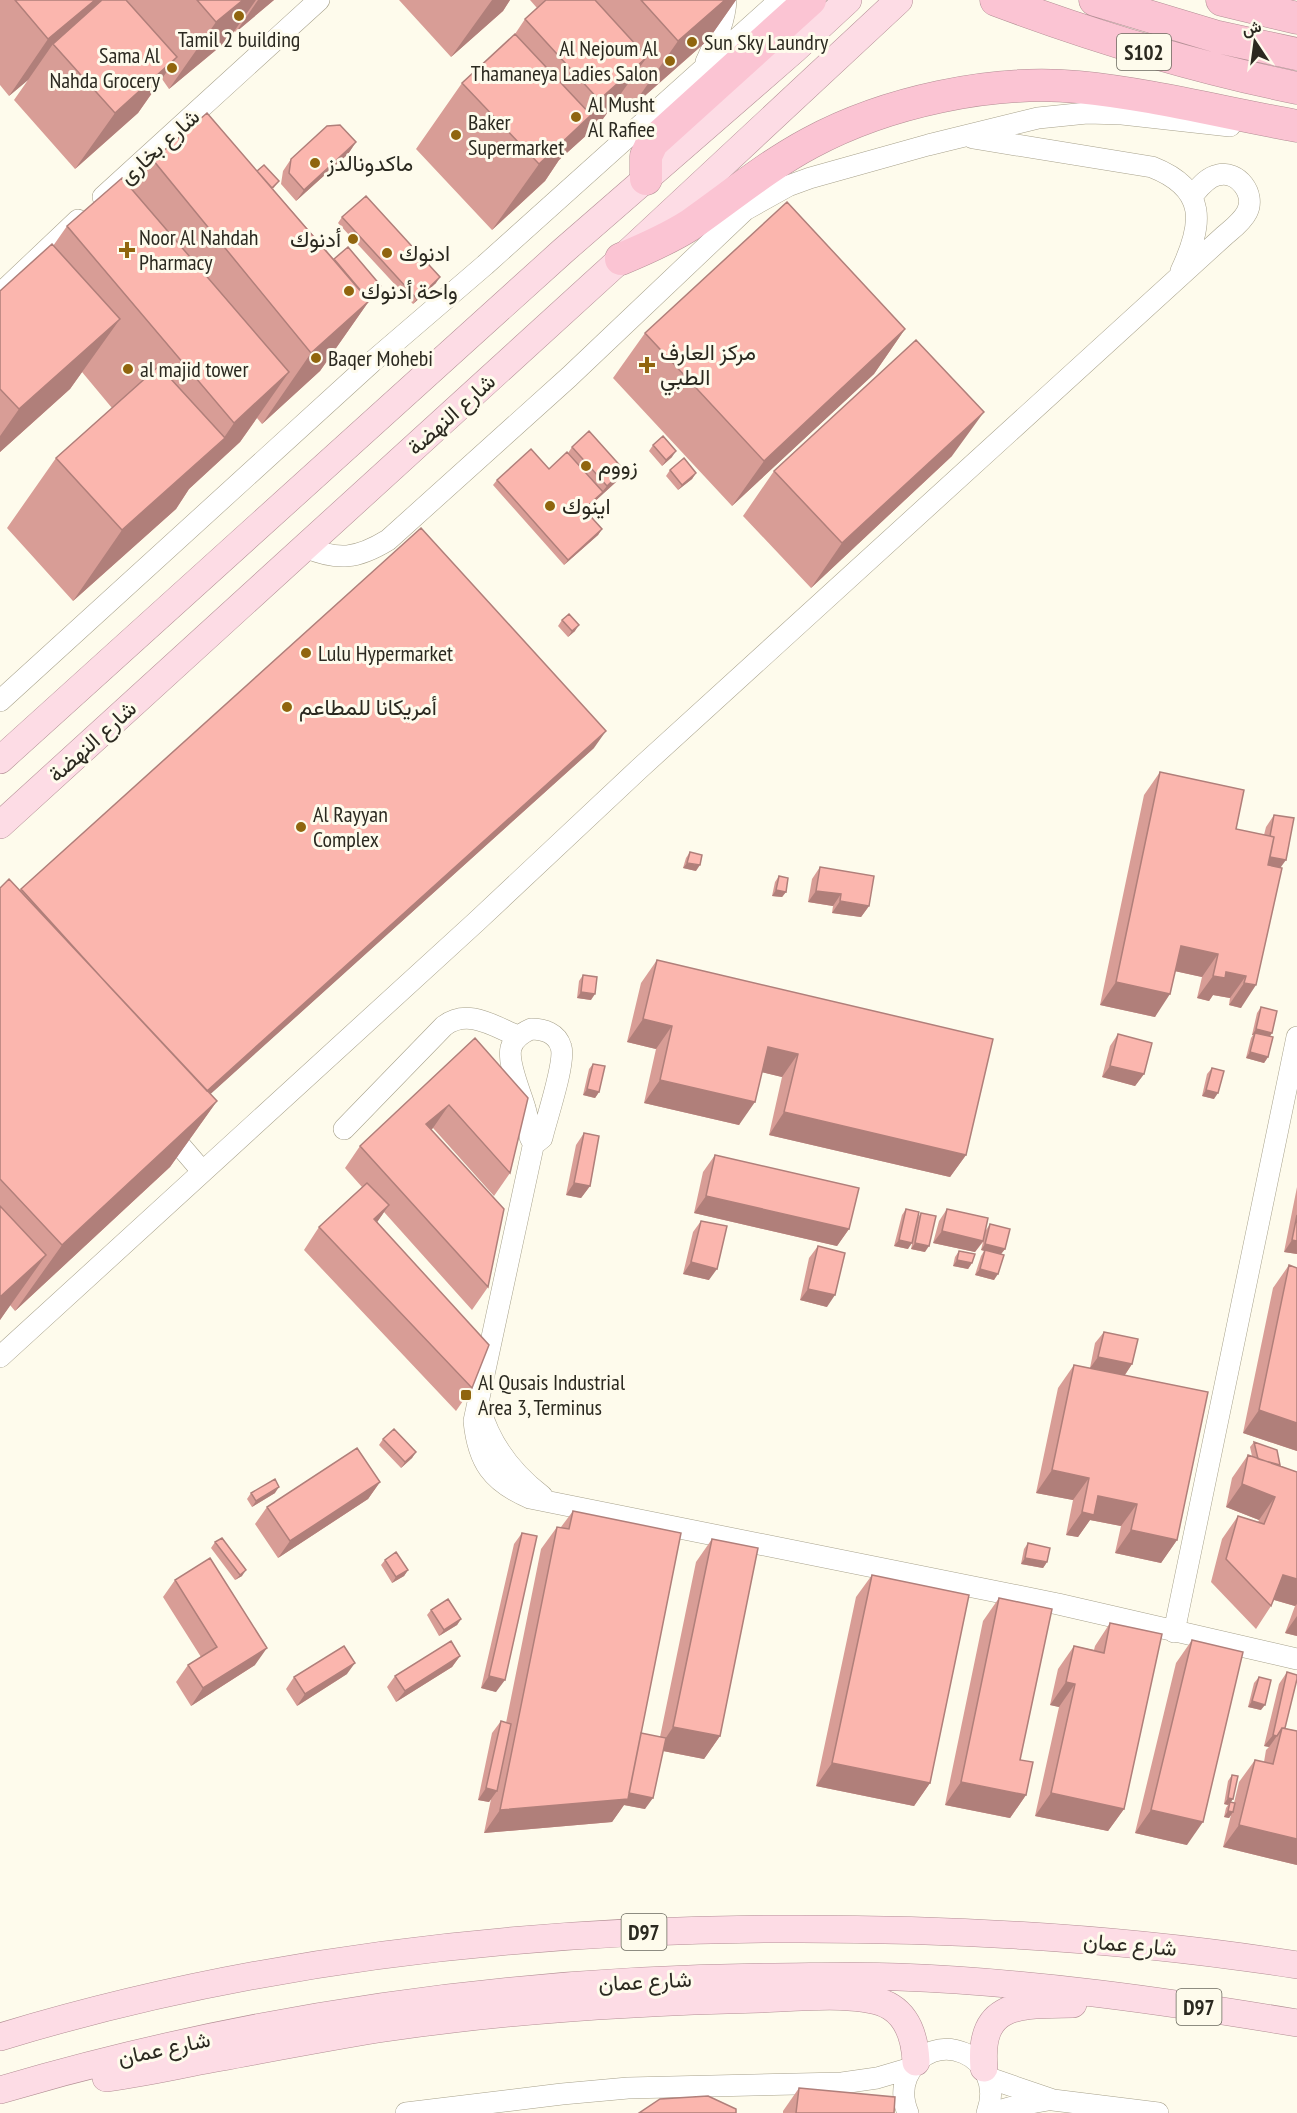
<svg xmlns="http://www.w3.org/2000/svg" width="1297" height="2113" font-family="'PT Sans Narrow',Vazirmatn,sans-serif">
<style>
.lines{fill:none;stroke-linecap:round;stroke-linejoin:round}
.minor-casing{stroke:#a7a18b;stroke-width:22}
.major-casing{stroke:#b28e94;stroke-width:28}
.highway-casing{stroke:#b28e94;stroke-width:33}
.minor{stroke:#fff;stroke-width:21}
.major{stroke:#fddce5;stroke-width:27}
.highway{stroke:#fbc4d3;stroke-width:32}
.wall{fill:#d89d96}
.shaded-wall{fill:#b07f7a}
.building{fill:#fbb6ae;stroke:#b07f7a;stroke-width:1.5}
.poi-dot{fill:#90650e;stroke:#fefbec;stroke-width:2}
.labels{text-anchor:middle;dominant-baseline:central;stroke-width:6;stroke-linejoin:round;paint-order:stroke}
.shield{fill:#fefbec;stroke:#6a685d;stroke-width:1.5}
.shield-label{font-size:21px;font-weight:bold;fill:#2b2920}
.poi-label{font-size:22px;fill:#2b2920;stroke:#fefbec;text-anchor:start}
.street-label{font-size:22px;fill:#2b2920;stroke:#fefbec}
</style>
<rect width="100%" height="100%" fill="#fefbec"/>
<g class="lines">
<defs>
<path id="minor" d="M706 62C715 42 725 22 726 0
M973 138 1152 167C1208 189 1203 224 1181 271
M103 197 319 0
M0 294 78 220
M305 547C338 561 357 559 388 540L569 377 745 210 788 186 810 178 928 145 1038 118 1087 113 1122 114 1230 126
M0 701 372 362 485 265 780 0
M531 1029C544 1029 557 1033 561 1047 566 1062 546 1120 542 1138L537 1142 532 1141 530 1137C529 1127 528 1118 525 1108 521 1093 507 1063 511 1048 514 1038 522 1033 531 1029Z
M165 1128 202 1171
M344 1129 444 1026C468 1008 493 1026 518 1036
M534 1142 474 1421C478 1462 492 1482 530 1498L1058 1604 1297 1659
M0 1357 476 922 639 769 1224 236C1232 229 1242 222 1247 212 1256 194 1238 170 1218 175 1207 177 1199 188 1192 196
M480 1408C490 1445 512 1473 542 1496
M1174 1632 1297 1037
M989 2078 1053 2100 1158 2113
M406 2113 562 2094 628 2088 842 2083 877 2078 911 2068
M908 2113C903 2101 902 2089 907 2077 931 2023 1008 2055 987 2113
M991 2113 1019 2105 1048 2100"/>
<path id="major" d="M0 760 563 251 794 50 848 0
M0 825 621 259 899 0
M0 2037C253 1960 516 1930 779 1929 952 1928 1126 1938 1297 1965
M984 2068C978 2000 1022 2005 1073 2004
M106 2078C136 2074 166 2068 195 2062 256 2051 317 2039 378 2029 504 2010 633 2002 761 1999 792 1998 865 1990 891 2007 910 2019 915 2041 916 2062
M0 2090C248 2017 508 1980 766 1977 810 1977 854 1975 898 1977 1032 1982 1165 2001 1297 2023"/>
<path id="highway" d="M996 0C1095 37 1194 67 1297 88
M1095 0 1218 37 1297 54
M1222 0 1297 18
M646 179V156L652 143 810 0
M621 259C645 249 668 239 690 225 730 197 767 166 810 143 886 102 992 79 1078 87 1151 94 1224 113 1297 126"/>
</defs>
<use href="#minor" class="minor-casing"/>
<use href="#major" class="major-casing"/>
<use href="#highway" class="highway-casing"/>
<use href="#minor" class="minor"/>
<use href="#major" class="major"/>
<use href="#highway" class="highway"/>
</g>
<path class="wall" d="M0 0H274L236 32 235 31 228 40 169 89 162 79 138 113 75 169 14 100 28 80 9 96 0 85Z
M399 0H510L503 11 451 57Z
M530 0H736L708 40 631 108 620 95 600 123 559 160 545 181 492 230 416 149 462 83 515 34 525 19 537 8Z
M356 142 348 154 296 201 281 184 283 171 291 159Z
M153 160 257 171 279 181 273 189 334 259 373 297 369 301 320 371 262 424 257 418 240 442 189 489 176 509 73 601 7 528 56 458 112 408 82 372 70 389 0 452V291L53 246 67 226 132 190Z
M342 217 436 283 413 304 338 223Z
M905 329 874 374 732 506 613 378 645 333Z
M653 445 672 457 662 466 649 451Z
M572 447 624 470 616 482 585 510 602 529 598 535 564 565 493 485 497 480 549 469 568 453Z
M952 456 811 588 743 516 774 471Z
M670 470 696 473 692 479 678 490 666 476Z
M562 620 575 631 568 637 558 626Z
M594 748 210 1094 217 1101 170 1167 15 1311 10 1305 0 1320V888L20 890 21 889Z
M1160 772 1236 829 1264 835 1266 827 1274 815 1281 867 1241 1008 1229 1005 1230 998 1213 995 1209 1001 1197 998 1202 977 1175 971 1155 1017 1100 1005 1144 795Z
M690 852 696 871 683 868 686 858Z
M820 867 869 906 861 917 832 913 833 906 808 902 812 879Z
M779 876 786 892 782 897 772 896 775 882Z
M657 960 966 1155 950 1177 769 1135 782 1077 762 1072 739 1125 644 1103 656 1049 627 1042 641 983Z
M583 975 591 1000 577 998 579 981Z
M1261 1007 1272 1033 1270 1036 1268 1057 1264 1063 1246 1058 1251 1038 1253 1035H1252L1257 1013Z
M1118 1034 1144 1074 1135 1086 1102 1077 1110 1046Z
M475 1038 510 1173 494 1196 433 1128 431 1130 488 1287 472 1310 384 1212 377 1222 472 1388 456 1411 304 1250 319 1227 362 1187 345 1168 360 1146Z
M593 1064 599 1092 595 1098 583 1095 589 1069Z
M1212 1068 1214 1099 1202 1096 1207 1074Z
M584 1133 590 1186 581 1198 566 1195 576 1145Z
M715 1155 849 1229 837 1246 694 1213 703 1172Z
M1297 1187V1254L1284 1252Z
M906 1209 908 1249 894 1246 902 1215Z
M947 1209 986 1230 990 1224 1005 1249 1001 1254 994 1280 975 1275 981 1256 984 1251 981 1250 983 1242 975 1252 933 1243 939 1221Z
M921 1213 925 1252 911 1249 917 1219Z
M701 1221 709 1280 683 1274 693 1232Z
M818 1246 827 1307 800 1300 809 1258Z
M959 1251 972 1263 968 1269 953 1266 955 1257Z
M1289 1265 1297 1268V1451L1243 1433 1273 1288Z
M1104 1332 1132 1364 1125 1375 1177 1540 1161 1563 1115 1553 1121 1526 1090 1520 1078 1537 1066 1535 1073 1500 1036 1493 1058 1388 1074 1365 1090 1368 1095 1343Z
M383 1439 416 1452 412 1458 401 1468 379 1445Z
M1254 1442 1279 1466 1297 1472V1636L1285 1633 1295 1606 1274 1600 1271 1606 1256 1629 1211 1582 1222 1539 1238 1516 1258 1522 1259 1520 1226 1507 1232 1478 1248 1455 1252 1456 1250 1447Z
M380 1482 368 1499 278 1558 255 1524 267 1507Z
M251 1493H275L252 1507 247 1499Z
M573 1511 641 1733 660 1737 696 1562 712 1539 720 1736 704 1759 663 1751 645 1809 624 1805 612 1822 484 1833 491 1799 489 1802 478 1800 492 1733 501 1721 506 1723 541 1549 557 1527H561Z
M522 1533 496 1692 481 1688 514 1544Z
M215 1542 242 1576 235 1580 211 1548Z
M1028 1543 1047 1562 1043 1568 1021 1564 1024 1549Z
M385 1560 408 1570 404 1576 392 1583 381 1565Z
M872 1575 930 1783 914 1806 816 1786 856 1597Z
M175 1580 255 1665 191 1706 176 1682 188 1665 201 1657 163 1597Z
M999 1598 1026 1795 1010 1818 945 1805 983 1621Z
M431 1610 461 1619 457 1625 439 1636 427 1615Z
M1110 1623 1124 1809 1108 1831 1035 1816 1059 1707 1050 1705 1058 1669 1074 1646 1094 1650 1095 1646Z
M1192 1640 1187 1845 1135 1833 1176 1663Z
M460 1656 452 1667 396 1702 387 1687 395 1676Z
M1287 1672 1285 1728 1297 1731V1865L1223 1847 1231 1815 1229 1818 1224 1817 1226 1808 1228 1805 1224 1804 1228 1781 1232 1775 1231 1802 1234 1803 1239 1782 1255 1760 1264 1762 1266 1750 1269 1747 1264 1746 1279 1684Z
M347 1674 297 1706 286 1689 294 1677Z
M1259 1677 1261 1710 1248 1707 1254 1683Z
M799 2088 894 2113H783V2111Z"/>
<path class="shaded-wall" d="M95 0H102L53 44 28 80 9 96 48 39Z
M243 0H256L228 40 169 89 216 22Z
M258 0H274L236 32Z
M492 0H510L503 11 451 57Z
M725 0H736L708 40 631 108 678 41Z
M177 57 138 113 75 169 115 113Z
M647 57 600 123 559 160 545 181 492 230 539 164 584 121 599 100Z
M356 142 348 154 296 201 304 190Z
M440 277 436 283 413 304 417 299Z
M381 286 373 297 369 301 320 371 262 424 311 353 360 304Z
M120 319 70 389 0 452V436L19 409Z
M905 329 874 374 732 506 764 461Z
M289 372 240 442 189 489 176 509 73 601 122 530 221 442 234 423Z
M984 412 952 456 811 588 842 543Z
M676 451 672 457 662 466 666 460Z
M624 470 616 482 580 515 584 509 602 492 607 486Z
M696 473 692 479 678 490 682 485Z
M602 529 598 535 564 565 568 560Z
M579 625 575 631 568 637 572 631Z
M606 731 594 748 194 1109 206 1092Z
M1266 856 1286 860 1278 871 1258 868Z
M687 863 700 865 696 871 683 868Z
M776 890 786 892 782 897 772 896Z
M816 891 841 894 833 906 808 902Z
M840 901 869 906 861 917 832 913Z
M1181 946 1218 954 1202 977 1165 969Z
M1226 972 1246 976 1230 998 1213 995 1209 1001 1197 998 1213 976Z
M1116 982 1170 994 1155 1017 1100 1005Z
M1244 983 1256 985 1241 1008 1229 1005Z
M581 992 595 994 591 1000 577 998Z
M643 1019 672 1026 656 1049 627 1042Z
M1256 1029 1272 1033 1268 1039 1255 1033 1253 1035H1252Z
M768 1047 798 1054 782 1077 752 1070Z
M1250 1052 1268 1057 1264 1063 1246 1058Z
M1110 1066 1144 1074 1135 1086 1102 1077Z
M660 1080 755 1102 739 1125 644 1103Z
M587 1089 599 1092 595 1098 583 1095Z
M1206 1090 1218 1093 1214 1099 1202 1096Z
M217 1101 170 1167 15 1311 62 1245Z
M449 1105 433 1128 410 1147 426 1124Z
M784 1112 966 1155 950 1177 769 1135Z
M574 1183 590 1186 581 1198 566 1195Z
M706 1196 849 1229 837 1246 694 1213Z
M389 1205 373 1228 374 1219Z
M942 1231 983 1241 975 1252 933 1243Z
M899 1240 912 1243 908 1249 894 1246Z
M1292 1240 1297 1241V1254L1284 1252Z
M915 1243 929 1246 925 1252 911 1249Z
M985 1244 1005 1249 1001 1254 981 1250Z
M46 1255 0 1320V1297Z
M957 1260 972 1263 968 1269 953 1266Z
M691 1262 717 1269 709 1280 683 1274Z
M980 1269 998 1274 994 1280 975 1275Z
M808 1289 835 1295 827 1307 800 1300Z
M1098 1357 1132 1364 1124 1376 1090 1368Z
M1259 1410 1297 1423V1451L1243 1433Z
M416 1452 412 1458 401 1468 405 1462Z
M1052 1470 1089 1478 1073 1500 1036 1493Z
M380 1482 368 1499 278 1558 290 1541Z
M1242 1484 1275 1497 1259 1520 1226 1507Z
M279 1487 275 1493 252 1507 256 1501Z
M1098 1496 1137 1504 1121 1526 1090 1520 1078 1537 1066 1535 1082 1512Z
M1131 1530 1177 1540 1161 1563 1115 1553Z
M1025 1558 1047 1562 1043 1568 1021 1564Z
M246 1570 242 1576 235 1580 240 1575Z
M408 1570 404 1576 392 1583 396 1577Z
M1283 1575 1297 1579V1604L1295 1606 1267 1598Z
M1297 1616V1636L1285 1633Z
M461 1619 457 1625 439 1636 444 1630Z
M267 1648 255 1665 191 1706 203 1688Z
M460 1656 452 1667 396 1702 405 1691Z
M355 1663 347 1674 297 1706 305 1694Z
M489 1676 505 1680 496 1692 481 1688Z
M1066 1682 1075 1684 1059 1707 1050 1705Z
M1252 1701 1265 1705 1261 1710 1248 1707Z
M673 1727 720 1736 704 1759 658 1750Z
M1273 1735 1277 1736 1269 1747 1264 1746Z
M832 1763 930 1783 914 1806 816 1786Z
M961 1782 1026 1795 1010 1818 945 1805Z
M486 1788 497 1791 489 1802 478 1800Z
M622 1791 653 1798 645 1809 624 1805 612 1822 484 1833 500 1810Z
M1051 1793 1124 1809 1108 1831 1035 1816Z
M1228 1798 1233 1799 1229 1805 1230 1802 1228 1805 1224 1804Z
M1151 1810 1203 1822 1187 1845 1135 1833Z
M1228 1811 1233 1812 1229 1818 1224 1817Z
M1239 1825 1297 1839V1865L1223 1847Z"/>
<path class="building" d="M15 0H95L48 39Z
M102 0H126L177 57 115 113 53 44Z
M197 0H243L216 22Z
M546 0H595L647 57 599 100 525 19Z
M641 0H725L678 41Z
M515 34 591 115 539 164 462 83Z
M207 113 369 301 311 353 153 160Z
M340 125 356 142 304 190 289 173 291 159 327 126Z
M264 165 279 181 272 188 257 171Z
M122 178 289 372 234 423 67 226Z
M366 196 440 277 417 299 342 217Z
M787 202 905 329 764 461 645 333Z
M52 244 120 319 19 409 0 389V291Z
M348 247 381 286 367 298 334 259Z
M916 340 984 412 842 543 774 471Z
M159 366 225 438 122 530 56 458Z
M589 431 624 470 607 486 572 447Z
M663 436 676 451 666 460 653 445Z
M531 449 549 469 567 452 603 492 584 509 602 529 568 560 497 480Z
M684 458 696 473 682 485 670 470Z
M421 528 606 731 207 1091 109 986 21 889Z
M569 614 579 625 572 631 562 620Z
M1160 772 1244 790 1236 829 1274 837 1268 865 1282 868 1256 985 1244 983 1246 976 1226 972 1225 978 1213 976 1218 954 1181 946 1170 994 1116 982Z
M1274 815 1294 818 1286 860 1270 857 1274 837 1270 836Z
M690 852 702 855 700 865 687 863Z
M820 867 874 876 869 906 840 901 841 894 816 891Z
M779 876 788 878 786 892 776 890Z
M9 879 217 1101 62 1245 0 1179V888Z
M657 960 993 1039 966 1155 784 1112 798 1054 768 1047 755 1102 660 1080 672 1026 643 1019Z
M583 975 597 977 595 994 581 992Z
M1261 1007 1277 1011 1272 1033 1256 1029Z
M1255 1033 1273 1037 1268 1057 1250 1052Z
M1118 1034 1152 1043 1144 1074 1110 1066Z
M475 1038 528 1098 510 1173 449 1105 426 1124 504 1209 488 1287 360 1146Z
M593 1064 605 1066 599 1092 587 1089Z
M1212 1068 1224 1071 1218 1093 1206 1090Z
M584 1133 599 1136 590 1186 574 1183Z
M715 1155 859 1188 849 1229 706 1196Z
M367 1183 389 1205 374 1219 489 1345 472 1388 319 1227Z
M0 1206 46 1255 0 1297Z
M906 1209 919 1212 912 1243 899 1240Z
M947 1209 988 1218 983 1241 942 1231Z
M921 1213 936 1216 929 1246 915 1243Z
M1297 1215V1241L1292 1240Z
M701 1221 727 1226 717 1269 691 1262Z
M990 1224 1010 1229 1005 1249 985 1244Z
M818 1246 845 1253 835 1295 808 1289Z
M985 1250 1004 1255 998 1274 980 1269Z
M959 1251 975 1254 972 1263 957 1260Z
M1289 1265 1297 1268V1423L1259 1410Z
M1104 1332 1138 1339 1132 1364 1098 1357Z
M1074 1365 1208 1392 1177 1540 1131 1530 1137 1504 1098 1496 1094 1515 1082 1512 1089 1478 1052 1470Z
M394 1429 416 1452 405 1462 383 1439Z
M1254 1442 1277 1450 1280 1465 1258 1459Z
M357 1448 380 1482 290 1541 267 1507Z
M1248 1455 1297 1472V1579L1283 1575 1271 1606 1226 1559 1238 1516 1264 1524 1275 1497 1242 1484Z
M275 1479 279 1487 256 1501 251 1493Z
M573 1511 681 1533 628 1799 500 1810 557 1527 569 1529Z
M522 1533 537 1536 505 1680 489 1676Z
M222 1538 246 1570 240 1575 215 1542Z
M712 1539 758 1548 720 1736 673 1727Z
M1028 1543 1050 1548 1047 1562 1025 1558Z
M396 1552 408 1570 396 1577 385 1560Z
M210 1558 267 1648 203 1688 188 1665 217 1647 175 1580Z
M872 1575 969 1595 930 1783 832 1763Z
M999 1598 1052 1609 1020 1760 1033 1762 1026 1795 961 1782Z
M448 1599 461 1619 444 1630 431 1610Z
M1110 1623 1162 1634 1124 1809 1051 1793 1075 1684 1066 1682 1074 1646 1104 1653Z
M1192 1640 1243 1652 1203 1822 1151 1810Z
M451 1641 460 1656 405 1691 395 1676Z
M344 1646 355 1663 305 1694 294 1677Z
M1287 1672 1297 1675V1679L1285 1728H1282L1277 1736 1273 1735Z
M1259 1677 1271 1680 1265 1705 1252 1701Z
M501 1721 511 1724 497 1791 486 1788Z
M1282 1728 1297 1731V1839L1239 1825 1255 1760 1273 1764Z
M641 1733 666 1738 653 1798 629 1793Z
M1232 1775 1238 1776 1233 1799 1228 1798Z
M1230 1802 1235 1803 1233 1812 1228 1811Z
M799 2088 895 2097 894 2113H796Z
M708 2096 736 2109V2113H639L660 2099Z"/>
<g class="poi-dot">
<circle cx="239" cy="16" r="6"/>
<circle cx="692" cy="42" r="6"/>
<circle cx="670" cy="61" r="6"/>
<circle cx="172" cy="68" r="6"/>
<circle cx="576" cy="117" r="6"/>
<circle cx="456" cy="135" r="6"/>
<circle cx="315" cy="163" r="6"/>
<circle cx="353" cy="239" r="6"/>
<path d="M124 241h6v6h6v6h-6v6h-6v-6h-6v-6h6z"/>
<circle cx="387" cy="253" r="6"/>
<circle cx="349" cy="291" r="6"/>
<circle cx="316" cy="358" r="6"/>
<path d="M644 356h6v6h6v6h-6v6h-6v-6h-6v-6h6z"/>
<circle cx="128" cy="369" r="6"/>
<circle cx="586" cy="466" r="6"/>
<circle cx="550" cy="506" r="6"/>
<circle cx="306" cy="653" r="6"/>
<circle cx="287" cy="707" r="6"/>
<circle cx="301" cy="827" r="6"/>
<rect x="460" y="1389" width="12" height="12" rx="3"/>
</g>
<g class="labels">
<g class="shield">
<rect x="1117" y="34" width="54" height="36" rx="4.5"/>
<rect x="621.5" y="1914" width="45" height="36" rx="4.5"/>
<rect x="1176.5" y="1989" width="45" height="36" rx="4.5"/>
</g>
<g class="shield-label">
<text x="1144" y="52">S102</text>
<text x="644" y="1932">D97</text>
<text x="1199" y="2007">D97</text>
</g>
<g class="poi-label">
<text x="239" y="39" text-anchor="middle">Tamil 2 building</text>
<text x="704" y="42">Sun Sky Laundry</text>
<text x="658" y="48" text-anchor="end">Al Nejoum Al<tspan x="658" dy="25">Thamaneya Ladies Salon</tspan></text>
<text x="160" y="55" text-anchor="end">Sama Al<tspan x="160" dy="25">Nahda Grocery</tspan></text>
<text x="588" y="104">Al Musht<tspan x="588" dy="25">Al Rafiee</tspan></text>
<text x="468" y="122">Baker<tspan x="468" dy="25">Supermarket</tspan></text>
<text x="327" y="163">ماكدونالدز</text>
<text x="139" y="237">Noor Al Nahdah<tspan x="139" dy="25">Pharmacy</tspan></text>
<text x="341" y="239" text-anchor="end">أدنوك</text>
<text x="399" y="253">ادنوك</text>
<text x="361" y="291">واحة أدنوك</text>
<text x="660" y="352">مركز العارف<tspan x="660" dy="25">الطبي</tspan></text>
<text x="328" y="358">Baqer Mohebi</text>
<text x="140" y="369">al majid tower</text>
<text x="598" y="466">زووم</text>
<text x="562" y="506">اينوك</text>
<text x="318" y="653">Lulu Hypermarket</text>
<text x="299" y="707">أمريكانا للمطاعم</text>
<text x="313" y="814">Al Rayyan<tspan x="313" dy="25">Complex</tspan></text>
<text x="478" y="1382">Al Qusais Industrial<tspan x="478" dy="25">Area 3, Terminus</tspan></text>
</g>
<g class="street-label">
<text transform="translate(159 146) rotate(-42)">شارع بخارى</text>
<text transform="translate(451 414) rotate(-42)">شارع النهضة</text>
<text transform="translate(92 741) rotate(-42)">شارع النهضة</text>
<text transform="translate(1130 1944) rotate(5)">شارع عمان</text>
<text transform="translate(645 1981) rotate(-3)">شارع عمان</text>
<text transform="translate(164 2048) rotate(-12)">شارع عمان</text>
</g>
</g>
<g transform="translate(1255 42) rotate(347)" stroke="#fefbec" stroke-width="4.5" paint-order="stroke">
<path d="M0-4.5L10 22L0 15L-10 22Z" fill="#2b2920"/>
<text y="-9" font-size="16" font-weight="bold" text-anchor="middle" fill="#2b2920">ش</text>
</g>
</svg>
